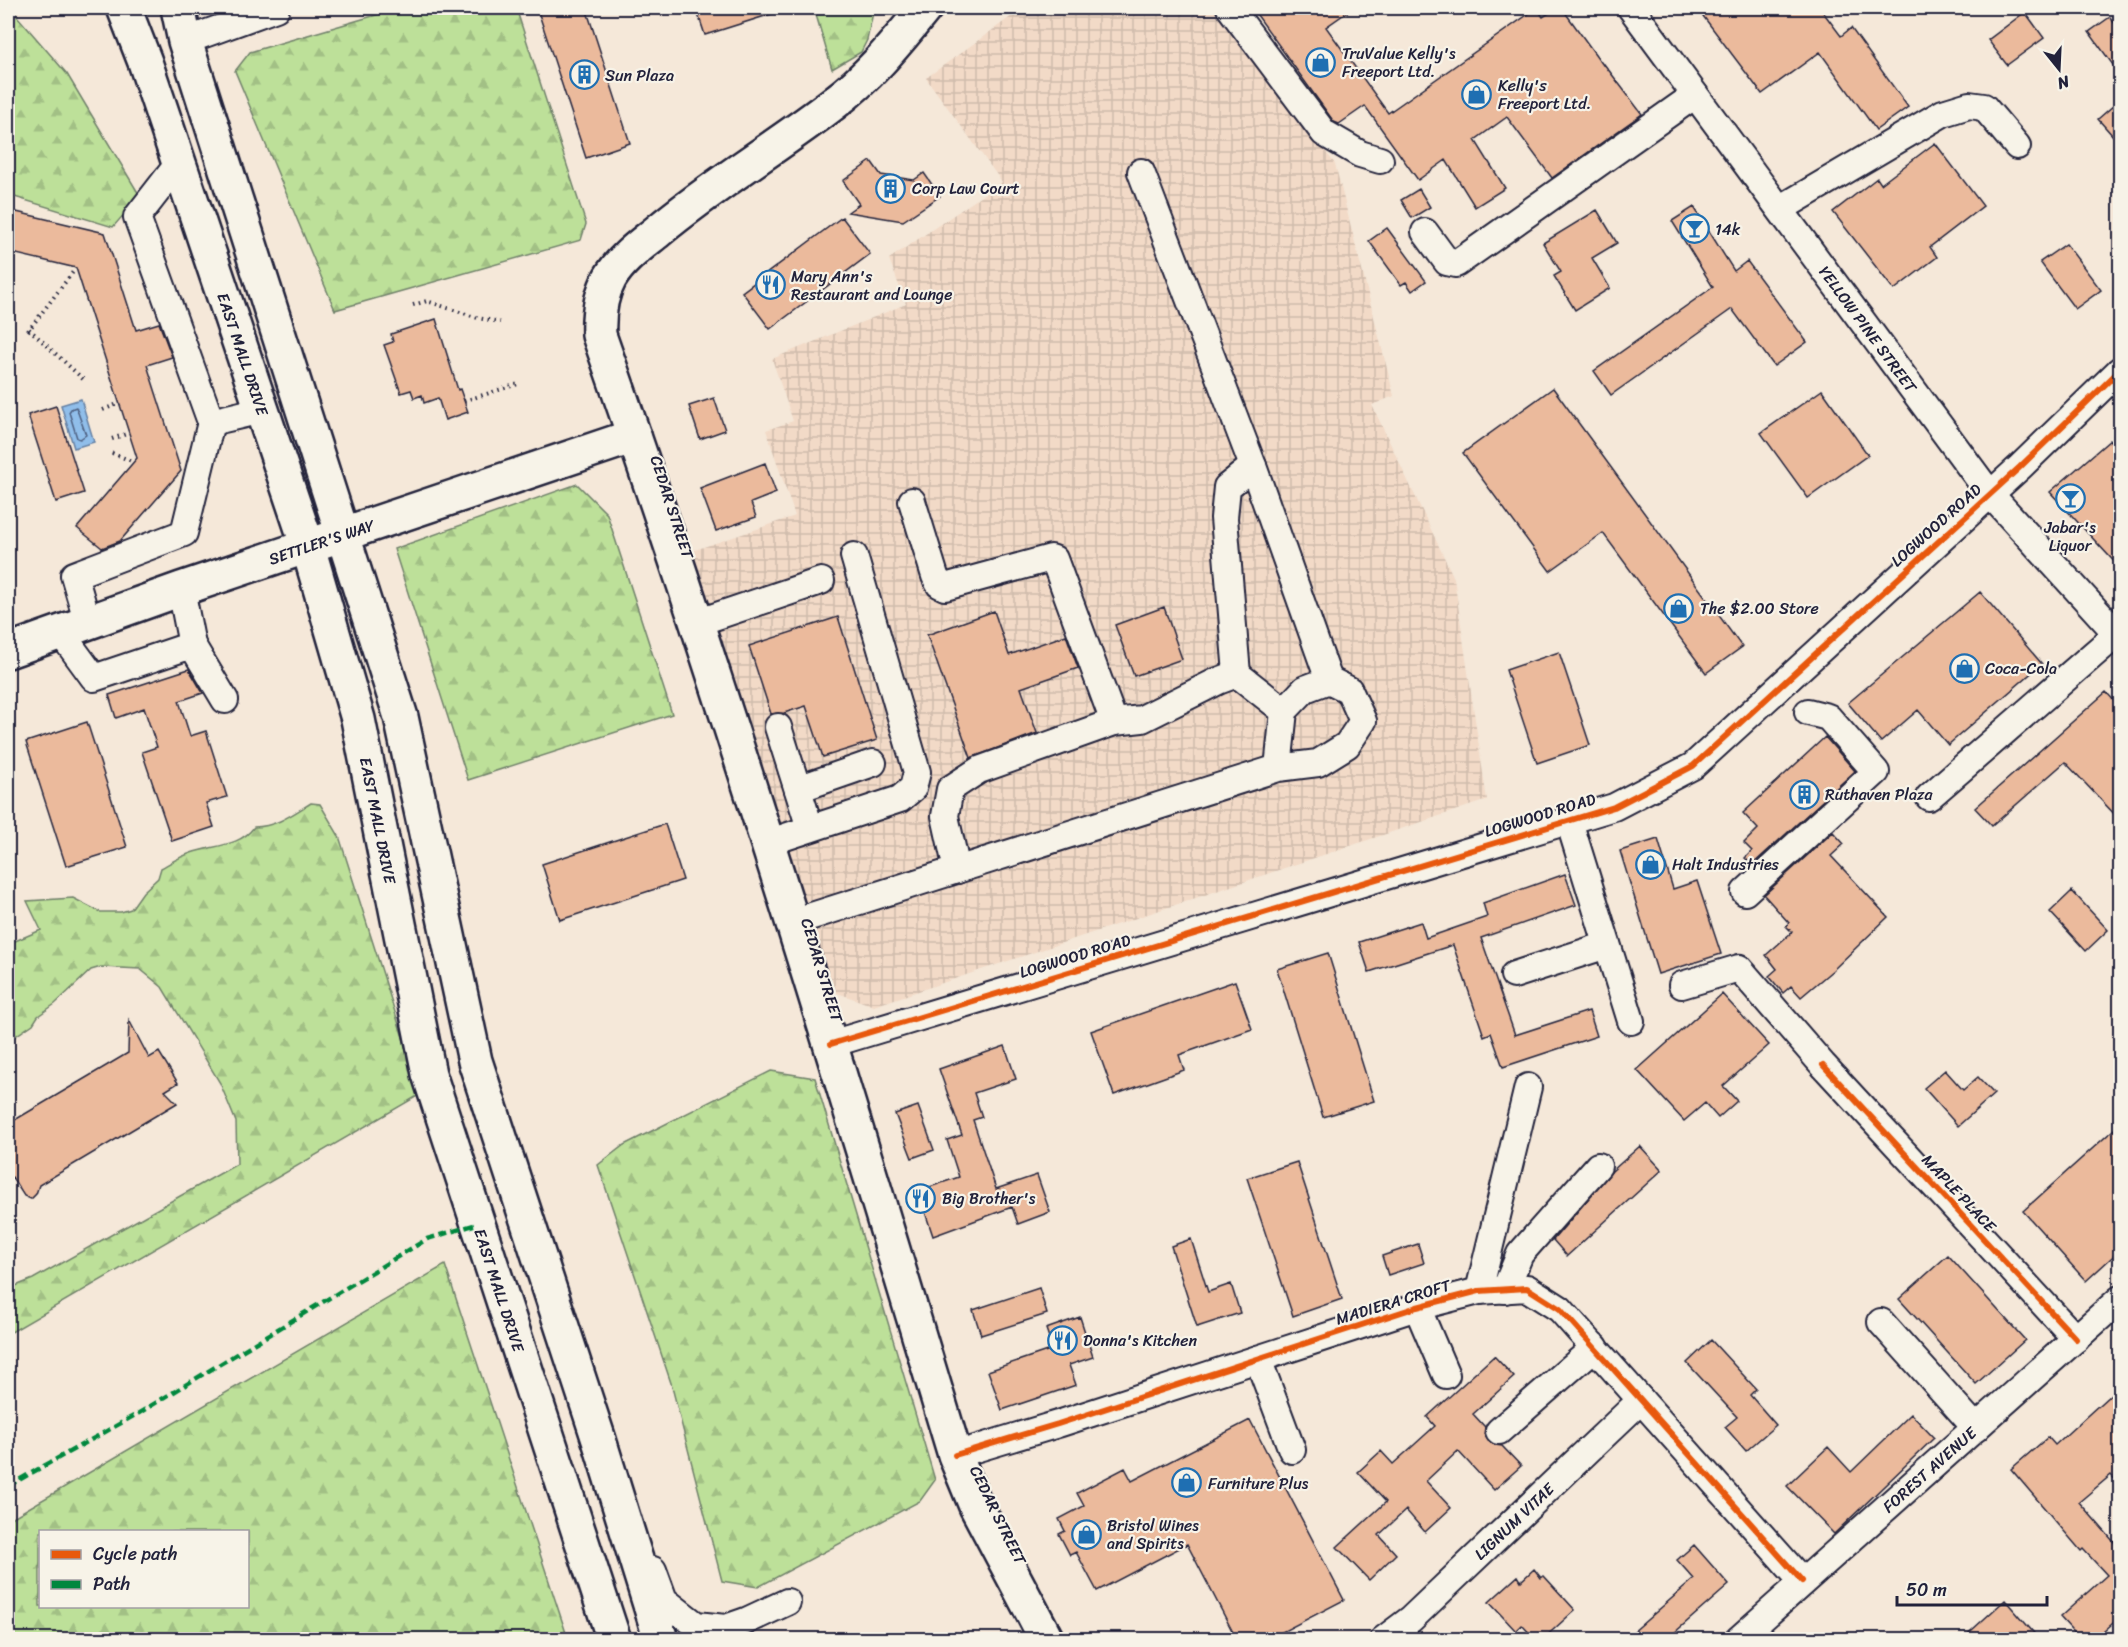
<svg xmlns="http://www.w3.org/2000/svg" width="2128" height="1647" font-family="Sriracha,sans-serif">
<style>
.industrial{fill:url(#industrial-grid)}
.forest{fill:url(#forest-firs);stroke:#70816a;stroke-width:1.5;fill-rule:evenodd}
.water{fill:#90beea;stroke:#6480a4;stroke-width:1.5}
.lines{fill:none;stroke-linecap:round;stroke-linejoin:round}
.shore{stroke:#4e6081;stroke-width:1.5}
.building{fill:#ebba9c;stroke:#22223b;stroke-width:1.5}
.minor-casing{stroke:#22223b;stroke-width:30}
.major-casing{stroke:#22223b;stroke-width:38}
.path{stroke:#22223b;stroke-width:4;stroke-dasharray:1.5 4.5;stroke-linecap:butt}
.minor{stroke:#f7f3e8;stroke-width:26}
.major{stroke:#f7f3e8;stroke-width:33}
.quiet{stroke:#00873e;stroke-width:4.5;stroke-dasharray:9 4.5;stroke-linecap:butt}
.cycleway-casing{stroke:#f7f3e8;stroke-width:10}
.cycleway{stroke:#e8590c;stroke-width:6}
.labels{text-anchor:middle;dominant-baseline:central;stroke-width:4.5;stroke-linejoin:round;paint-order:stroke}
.poi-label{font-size:16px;fill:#22223b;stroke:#f7f3e8;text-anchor:start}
.street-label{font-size:16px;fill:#22223b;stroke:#f7f3e8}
</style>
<defs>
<pattern id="industrial-grid" width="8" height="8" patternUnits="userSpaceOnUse" patternTransform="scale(1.5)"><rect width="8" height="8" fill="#f2dac7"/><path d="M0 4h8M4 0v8" fill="none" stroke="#cfbbac"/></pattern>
<pattern id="forest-firs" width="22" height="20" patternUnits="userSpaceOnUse" patternTransform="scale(1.5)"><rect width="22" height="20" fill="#bde099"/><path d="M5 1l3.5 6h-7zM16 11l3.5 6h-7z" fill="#a2c085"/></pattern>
</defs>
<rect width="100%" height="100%" fill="#f5e8d9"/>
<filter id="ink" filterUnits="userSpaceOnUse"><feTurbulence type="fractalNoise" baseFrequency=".0167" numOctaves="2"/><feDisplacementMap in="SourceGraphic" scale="12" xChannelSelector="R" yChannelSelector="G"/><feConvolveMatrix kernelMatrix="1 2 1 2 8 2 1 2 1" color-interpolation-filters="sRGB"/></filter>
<g filter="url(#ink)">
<path class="industrial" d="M1023 8H1217L1335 164 1394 396 1372 405 1454 578 1487 800 874 1006 832 991 683 554 795 516 766 430 793 421 772 359 906 304 889 259 1002 182 926 78Z"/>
<path class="forest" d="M8 8H10L67 74 140 196 113 227 8 195Z
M400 8H516L586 224 581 240 335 310 235 71 250 52Z
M814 8H874L867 40 861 52 832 69Z
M577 484 607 514 672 714 468 780 394 549Z
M311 803 320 804 339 836 421 1094 8 1334V1289L33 1279 237 1164 236 1122 220 1083 162 987 140 969 101 967 91 970 55 1004 38 1016 33 1024 8 1041V944L41 930 27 901 73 898 100 912H121L131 909 143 892 158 878 161 868C170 863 181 856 191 853 212 845 240 847 254 827 276 827 293 814 311 803Z
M771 1071 815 1078 935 1480 920 1501 758 1587 722 1581 671 1383 598 1165 624 1145Z
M445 1265 568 1639H8V1520ZM40 1532H248V1606H40Z"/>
<path class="water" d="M81 399 94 442 74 448 61 405Z"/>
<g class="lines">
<path class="shore" d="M76 407 86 435 80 439 77 438 69 412 71 409Z"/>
</g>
<path class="building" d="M537 8H586L630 143 586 158Z
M696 8H780L781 11 705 35Z
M1252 8H1353L1326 27 1388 113 1537 8 1543 17 1557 8H1562L1603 65 1604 64 1642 114 1552 178 1507 117 1475 140 1505 188 1475 207 1446 160 1418 180 1365 106 1339 124 1334 122Z
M1697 8H1820L1841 36 1851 28 1908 107 1876 130 1820 52 1762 94Z
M2025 12 2044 38 2007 65 1988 40Z
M2110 17 2121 32V76L2089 32Z
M2121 99V145L2098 119Z
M1935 143 1983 206 1930 247 1937 257 1894 290 1833 212 1877 178 1881 184Z
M871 161 881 175 914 180 924 173 940 196 903 221 848 212 859 204 843 181Z
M1419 189 1430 207 1412 218 1401 200Z
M1694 207 1734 271 1747 261 1807 342 1774 366 1732 309 1611 395 1594 371 1713 287 1672 221Z
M8 210 105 233 136 330 159 323 172 357 147 365 181 471 120 541 102 548 77 528 137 458 76 268 8 252Z
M1597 210 1617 243 1592 258 1610 288 1575 310 1554 276 1561 272 1543 243Z
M842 217 870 254 770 329 742 292Z
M1387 228 1426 281 1412 291 1406 282 1401 285 1369 241Z
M2066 244 2101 290 2075 309 2040 262Z
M436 319 458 390 460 389 468 412 445 420 438 398 424 403 422 395 414 398 411 390 401 393 384 345 393 342 391 334Z
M1553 388 1742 647 1706 673 1603 533 1550 571 1463 453Z
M1822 390 1868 455 1808 498 1761 433Z
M714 398 725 430 700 439 689 406Z
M56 406 84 493 56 502 28 415Z
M2110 440 2121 451V569L2050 492Z
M765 463 776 493 751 503 756 517 716 531 700 488Z
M1980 592 2042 664 1948 745 1918 710 1881 742 1848 703Z
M1164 607 1182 659 1134 676 1115 625Z
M994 611 1009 655 1066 635 1078 668 1021 688 1037 733 971 758 927 635Z
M838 617 877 740 823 757 806 706 784 713 771 714 749 646Z
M1559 652 1590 745 1537 763 1506 670Z
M189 669 203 693 179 701 190 736 206 731 227 797 206 803 214 827 172 841 142 752 157 747 144 708 116 718 109 695Z
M2106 692 2121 708V821L2065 762 1992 826 1975 808Z
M87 722 127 847 66 866 26 742Z
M1825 737 1855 771 1752 865 1745 858 1752 851 1744 843 1758 829 1743 813Z
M665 824 683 880 560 920 542 864Z
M1833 832 1844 844 1831 856 1888 917 1833 970 1801 997 1791 986 1783 993 1769 976 1777 969 1766 955 1792 932 1786 926 1789 923 1764 895Z
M1658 839 1673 889 1697 881 1721 954 1658 974 1620 851Z
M1565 874 1576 905 1481 938 1515 1035 1589 1011 1597 1036 1503 1067 1491 1033 1484 1036 1453 945 1369 972 1359 942 1421 922 1426 938 1487 917 1483 903Z
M2072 891 2108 930 2086 951 2050 912Z
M1328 953 1374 1101 1323 1117 1277 969Z
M1235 981 1252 1029 1179 1055 1184 1070 1114 1095 1091 1031Z
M1722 994 1769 1045 1723 1086 1737 1101 1718 1118 1705 1103 1684 1121 1637 1070Z
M129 1020 149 1058 159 1052 178 1083 165 1091 177 1103 39 1185 36 1194 31 1199 24 1196 12 1177 8 1180V1124L128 1053Z
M1005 1046 1016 1079 974 1093 982 1117 973 1120 996 1189 1037 1175 1050 1212 1018 1224 1012 1207 933 1236 918 1191 959 1177 947 1140 962 1135 939 1069Z
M1945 1070 1963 1090 1978 1077 1994 1094 1958 1126 1924 1088Z
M918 1106 934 1150 912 1158 895 1114Z
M2121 1123V1249L2086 1281 2023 1211Z
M1640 1146 1662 1170 1567 1256 1553 1240 1612 1171Z
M1297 1162 1342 1299 1293 1316 1247 1178Z
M1191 1239 1208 1292 1231 1284 1240 1313 1197 1327 1171 1246Z
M1418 1244 1424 1263 1388 1275 1382 1256Z
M1948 1255 2025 1340 1976 1384 1899 1299Z
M1039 1288 1047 1314 981 1335 973 1310Z
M1080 1317 1093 1357 1069 1365 1076 1385 1002 1410 988 1371 1053 1349 1046 1329Z
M1711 1340 1756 1389 1750 1395 1776 1425 1746 1451 1725 1427 1737 1417 1687 1363Z
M1494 1356 1514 1377 1473 1414 1485 1427 1484 1434 1488 1441 1495 1445 1502 1446 1521 1466 1494 1490 1458 1451 1426 1481 1451 1508 1425 1532 1406 1510 1379 1535 1396 1554 1369 1580 1337 1547 1386 1502 1358 1472 1381 1451 1393 1464 1435 1426 1427 1417Z
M2121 1385V1486L2111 1475 2079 1502 2121 1550V1616L2094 1640H2081L2060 1617 2107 1575 2083 1549 2081 1551 2011 1469 2048 1437 2055 1445Z
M1911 1414 1934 1438 1834 1534 1787 1486 1828 1447 1851 1472Z
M1250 1420 1344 1600 1280 1633 1283 1640H1237L1187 1544 1097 1591 1076 1552 1070 1555 1059 1534 1065 1531 1059 1519 1084 1506 1077 1493 1125 1468 1132 1481Z
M1694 1545 1729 1585 1666 1640H1624L1694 1579 1677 1560Z
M1534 1569 1541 1578 1544 1576 1575 1610 1542 1640H1536L1522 1625 1516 1631 1489 1602 1518 1576 1521 1581Z
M2005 1600 2040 1640H1961Z"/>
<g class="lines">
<defs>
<g id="minor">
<path d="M1230 8 1324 133 1360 154 1380 160"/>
<path id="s1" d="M1631 8 1990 494 2120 637"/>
<path d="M185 41 276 8"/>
<path d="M1141 172 1253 466 1329 680"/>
<path d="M1780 209 1943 113 1969 105 1984 107 2017 146"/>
<path d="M1425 232 1447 262 1456 264 1695 95"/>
<path d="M211 422 262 410"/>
<path d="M912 501 935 576 939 584 945 587 1051 558 1054 559 1114 722"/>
<path d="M88 623 74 575 184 533 211 422 137 217 179 163"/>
<path d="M696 623 821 581"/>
<path d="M61 633 94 678 192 645 181 589"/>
<path d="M192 645 225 700"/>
<path d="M1237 674 1224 518 1227 487 1253 466"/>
<path d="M778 727 810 828"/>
<path d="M798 789 873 763"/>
<path d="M1929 797 2118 633"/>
<path d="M1569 821 1631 1021"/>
<path d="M767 843 900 799 913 788 917 772 854 556"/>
<path d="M957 870 945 816 950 789 979 770 1114 722 1142 719 1218 681 1237 674 1284 711"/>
<path d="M1745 892 1876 772 1828 717 1808 712"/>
<path d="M793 922 1278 768 1318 763 1347 745 1363 721 1349 690 1329 680 1305 689 1284 711 1278 768"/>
<path d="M1514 975 1607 945"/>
<path d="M1682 985 1739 968 1823 1065 2076 1339"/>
<path d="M831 1044 1614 807 1693 766 2020 467 2120 370"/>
<path d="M1505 1290 1520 1254 1598 1166"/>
<path d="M1479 1291 1528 1087"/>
<path d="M1417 1307 1446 1375"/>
<path d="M1881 1322 1976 1428"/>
<path d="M1258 1359 1292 1450"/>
<path d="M1499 1431 1595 1347"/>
<path d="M955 1455 1058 1424 1417 1307 1479 1291 1527 1288 1560 1309 1802 1581"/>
<path d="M653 1570 664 1600 696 1625 726 1628 746 1621 787 1602"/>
<path id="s2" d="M1383 1640 1411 1619 1641 1400"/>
<path id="s3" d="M1738 1640 2120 1299"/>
</g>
<g id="major">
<path id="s4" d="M124 8 145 62 308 547 358 719 429 1074 614 1640"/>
<path d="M178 8 185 41 401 717 475 1061 599 1440 661 1640"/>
<path d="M925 8C897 42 870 76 834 103 777 147 714 184 658 231 641 245 621 259 610 278 600 296 598 315 599 335 729 705 842 1080 955 1455L976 1506 1047 1640"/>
<path id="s5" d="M8 651 181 589 634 436"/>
</g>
</defs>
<use href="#minor" class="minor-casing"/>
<use href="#major" class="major-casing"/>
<path class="path" d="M413 305 427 301 478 318 500 322
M29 329 84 380
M28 331 76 268
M464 401 518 384
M103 410 120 403
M112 439 129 433
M112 453 134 462"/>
<use href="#minor" class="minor"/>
<use href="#major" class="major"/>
<path class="quiet" d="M8 1486 139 1413 427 1239 477 1224"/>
<defs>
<path id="cycleway" d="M831 1044 1614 807 1693 766 2020 467 2120 370
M1823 1065 2076 1339
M955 1455 1058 1424 1417 1307 1479 1291 1527 1288 1560 1309 1802 1581"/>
</defs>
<use href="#cycleway" class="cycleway-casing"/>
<use href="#cycleway" class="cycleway"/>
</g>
</g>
<defs>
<symbol id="shop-ring" viewBox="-11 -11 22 22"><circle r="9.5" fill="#f7f3e8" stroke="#1f6fb2" stroke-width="1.5"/><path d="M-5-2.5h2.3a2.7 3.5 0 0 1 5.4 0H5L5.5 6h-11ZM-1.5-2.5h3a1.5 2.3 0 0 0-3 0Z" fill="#1f6fb2"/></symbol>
<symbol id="building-ring" viewBox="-11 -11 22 22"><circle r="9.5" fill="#f7f3e8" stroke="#1f6fb2" stroke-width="1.5"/><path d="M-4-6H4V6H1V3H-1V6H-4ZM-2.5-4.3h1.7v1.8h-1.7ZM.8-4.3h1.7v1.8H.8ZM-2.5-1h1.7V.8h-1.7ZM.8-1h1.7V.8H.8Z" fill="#1f6fb2"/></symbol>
<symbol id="bar-ring" viewBox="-11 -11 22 22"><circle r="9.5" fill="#f7f3e8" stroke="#1f6fb2" stroke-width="1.5"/><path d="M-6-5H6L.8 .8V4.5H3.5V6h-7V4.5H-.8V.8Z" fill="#1f6fb2"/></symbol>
<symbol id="restaurant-ring" viewBox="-11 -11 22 22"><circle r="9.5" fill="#f7f3e8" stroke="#1f6fb2" stroke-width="1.5"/><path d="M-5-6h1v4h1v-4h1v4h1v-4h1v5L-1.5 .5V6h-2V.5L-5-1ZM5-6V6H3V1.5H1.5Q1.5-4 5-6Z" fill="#1f6fb2"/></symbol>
</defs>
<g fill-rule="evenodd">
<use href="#shop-ring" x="1304" y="46" width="33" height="33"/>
<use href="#building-ring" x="568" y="58" width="33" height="33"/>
<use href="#shop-ring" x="1460" y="78" width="33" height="33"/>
<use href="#building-ring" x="874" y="172" width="33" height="33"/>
<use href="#bar-ring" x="1678" y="212" width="33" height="33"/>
<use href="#restaurant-ring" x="754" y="268" width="33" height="33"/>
<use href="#bar-ring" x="2054" y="482" width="33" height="33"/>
<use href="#shop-ring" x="1662" y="592" width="33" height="33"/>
<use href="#shop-ring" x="1948" y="652" width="33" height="33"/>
<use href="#building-ring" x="1788" y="778" width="33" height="33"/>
<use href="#shop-ring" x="1634" y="848" width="33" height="33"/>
<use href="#restaurant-ring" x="904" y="1182" width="33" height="33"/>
<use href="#restaurant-ring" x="1046" y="1324" width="33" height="33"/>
<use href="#shop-ring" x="1170" y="1466" width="33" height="33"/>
<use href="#shop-ring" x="1070" y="1518" width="33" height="33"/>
</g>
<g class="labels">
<g class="poi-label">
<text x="1342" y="53">TruValue Kelly's<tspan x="1342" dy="18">Freeport Ltd.</tspan></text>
<text x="605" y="75">Sun Plaza</text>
<text x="1498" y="85">Kelly's<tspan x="1498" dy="18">Freeport Ltd.</tspan></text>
<text x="912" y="188">Corp Law Court</text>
<text x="1715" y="229">14k</text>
<text x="791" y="276">Mary Ann's<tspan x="791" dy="18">Restaurant and Lounge</tspan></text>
<text x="2070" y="527" text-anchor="middle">Jabar's<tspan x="2070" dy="18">Liquor</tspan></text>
<text x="1700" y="608">The $2.00 Store</text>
<text x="1985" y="668">Coca-Cola</text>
<text x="1825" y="794">Ruthaven Plaza</text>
<text x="1672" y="864">Halt Industries</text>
<text x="942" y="1198">Big Brother's</text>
<text x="1083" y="1340">Donna's Kitchen</text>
<text x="1208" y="1483">Furniture Plus</text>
<text x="1107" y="1525">Bristol Wines<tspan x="1107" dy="18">and Spirits</tspan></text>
</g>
<g class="street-label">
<text stroke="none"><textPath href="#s1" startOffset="399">YELLOW PINE STREET</textPath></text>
<text stroke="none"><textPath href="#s4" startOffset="366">EAST MALL DRIVE</textPath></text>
<text transform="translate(672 507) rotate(72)">CEDAR STREET</text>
<text transform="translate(1936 525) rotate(-42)">LOGWOOD ROAD</text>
<text stroke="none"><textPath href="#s5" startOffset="332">SETTLER'S WAY</textPath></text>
<text transform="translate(1540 815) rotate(-17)">LOGWOOD ROAD</text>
<text stroke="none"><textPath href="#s4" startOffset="852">EAST MALL DRIVE</textPath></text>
<text transform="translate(1075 956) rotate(-17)">LOGWOOD ROAD</text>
<text transform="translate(822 970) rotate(73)">CEDAR STREET</text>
<text transform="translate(1959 1193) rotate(47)">MAPLE PLACE</text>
<text stroke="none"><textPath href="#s4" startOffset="1338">EAST MALL DRIVE</textPath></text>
<text transform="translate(1393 1302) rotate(-17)">MADIERA CROFT</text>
<text stroke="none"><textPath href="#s3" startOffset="256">FOREST AVENUE</textPath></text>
<text transform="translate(998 1515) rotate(64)">CEDAR STREET</text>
<text stroke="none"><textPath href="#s2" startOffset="177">LIGNUM VITAE</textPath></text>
</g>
</g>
<rect width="2128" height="1647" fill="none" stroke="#f7f3e8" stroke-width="30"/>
<rect x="15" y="15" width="2098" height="1617" fill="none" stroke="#22223b" stroke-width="2" filter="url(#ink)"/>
<rect x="39" y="1530" width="210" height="78" fill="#f7f3e8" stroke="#a29fa3" stroke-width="1.5"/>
<rect x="51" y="1550" width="30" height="9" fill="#e8590c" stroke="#a29fa3" stroke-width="1.5"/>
<text x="93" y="1560" font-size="18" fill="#22223b">Cycle path</text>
<rect x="51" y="1580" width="30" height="9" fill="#00873e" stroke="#a29fa3" stroke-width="1.5"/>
<text x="93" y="1590" font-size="18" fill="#22223b">Path</text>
<g transform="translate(2059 69) rotate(162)" stroke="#f7f3e8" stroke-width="4.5" paint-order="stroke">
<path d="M0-4.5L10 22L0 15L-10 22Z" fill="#22223b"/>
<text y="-9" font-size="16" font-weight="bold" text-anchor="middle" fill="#22223b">N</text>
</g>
<path d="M1897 1596v9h150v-9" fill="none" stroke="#22223b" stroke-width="3"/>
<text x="1906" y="1596" font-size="18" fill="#22223b" stroke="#f7f3e8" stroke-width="4.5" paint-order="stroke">50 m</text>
</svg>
